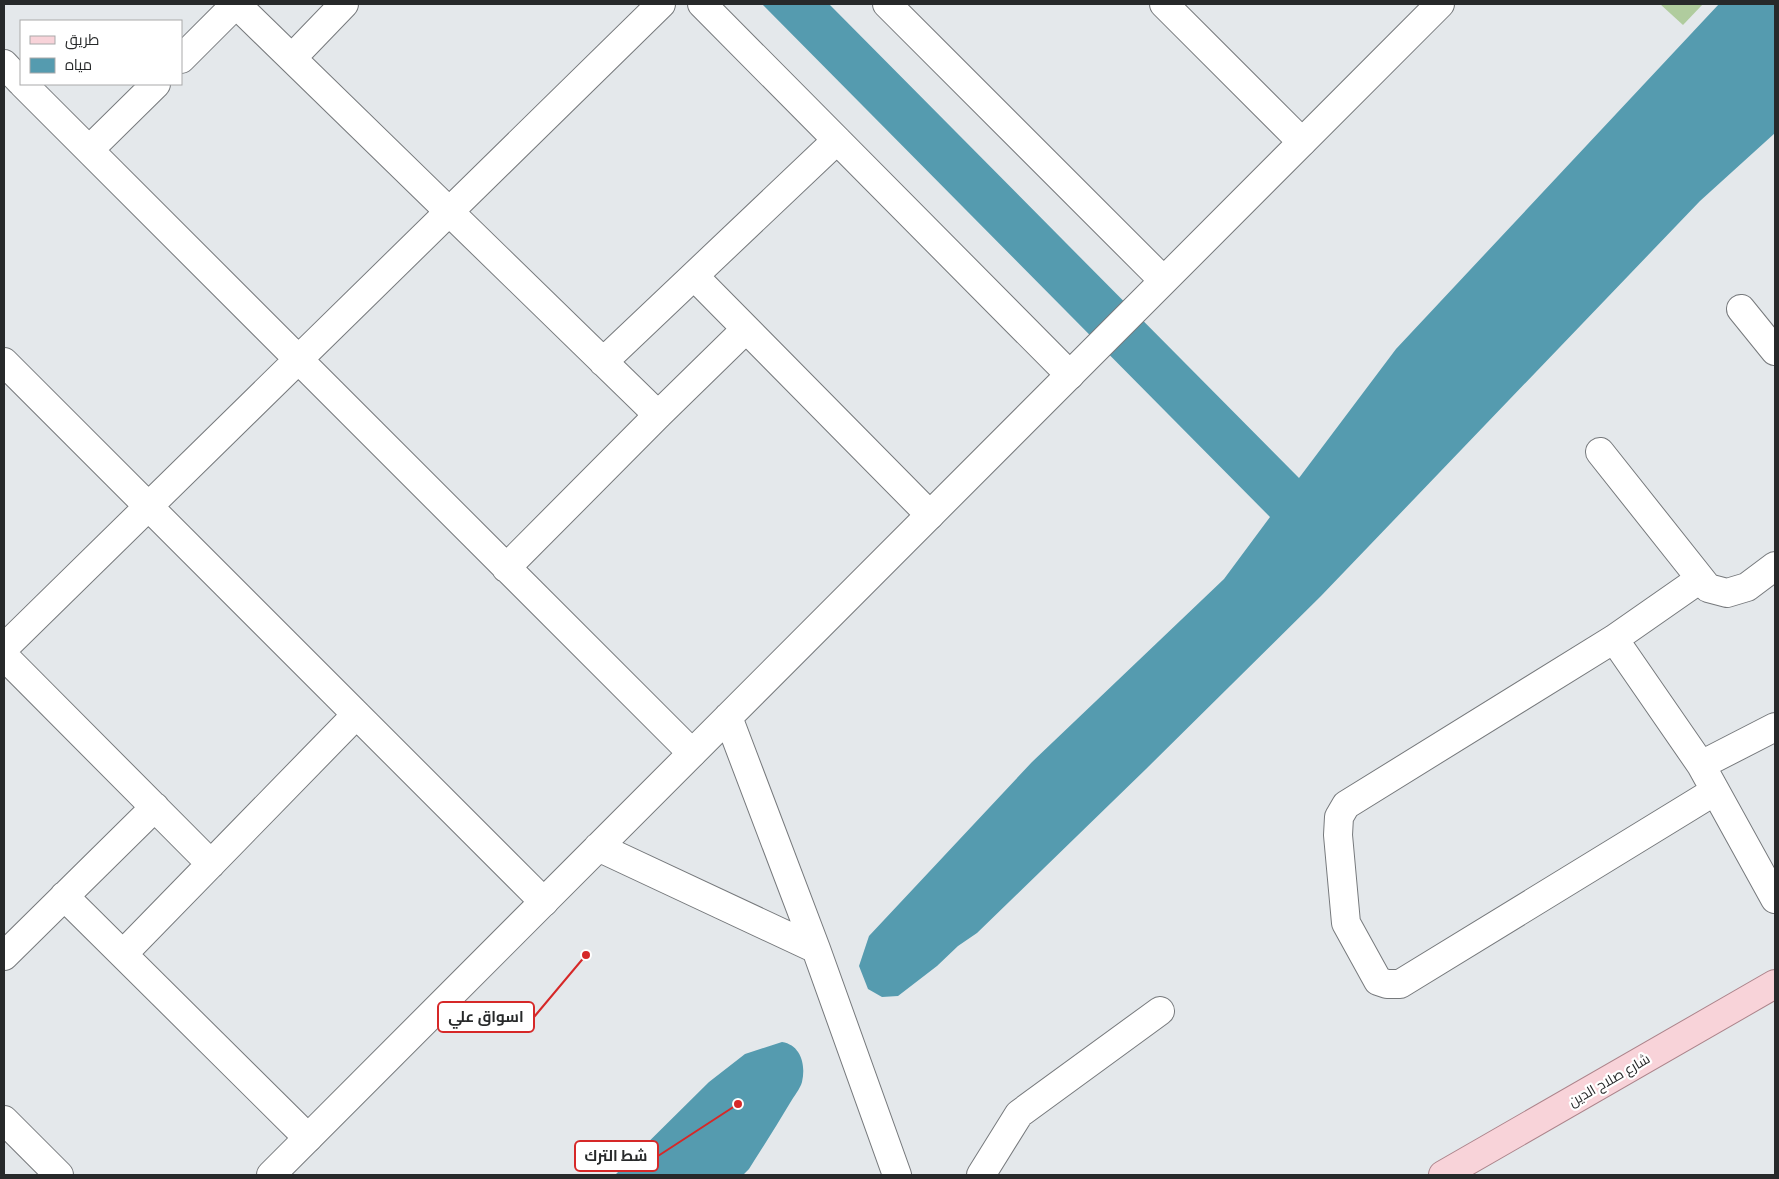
<svg xmlns="http://www.w3.org/2000/svg" width="1779" height="1179" font-family="'Roboto Condensed',Cairo,sans-serif">
<style>
.green{fill:#b0cc9e}
.water{fill:#559baf}
.lines{fill:none;stroke-linecap:round;stroke-linejoin:round}
.minor-casing{stroke:#76797c;stroke-width:30}
.tertiary-casing{stroke:#76797c;stroke-width:30}
.primary-casing{stroke:#ac848b;stroke-width:30}
.minor{stroke:#fff;stroke-width:28}
.tertiary{stroke:#fff;stroke-width:28}
.primary{stroke:#f8d3d9;stroke-width:28}
.labels{text-anchor:middle;dominant-baseline:central;stroke-width:4.5;stroke-linejoin:round;paint-order:stroke}
.street-label{font-size:14px;fill:#27292a;stroke:#fff}
.leader{fill:none;stroke:#d62828;stroke-width:2}
.callout-dot{fill:#d62828;stroke:#fff;stroke-width:2}
.callout{fill:#fff;stroke:#d62828;stroke-width:2}
.callout-label{font-size:15px;text-anchor:middle;font-weight:bold;fill:#27292a}
</style>
<rect width="100%" height="100%" fill="#e4e8eb"/>
<path class="green" d="M1660 4H1703L1683 25Z"/>
<path class="water" d="M762 4H829L1299 478 1396 349 1719 4H1775V133L1700 201 1321 596 1146 769 977 933 958 946 937 966 898 996 882 997 868 989 859 966 869 936 1032 762 1224 579 1270 517Z
M782 1042C801 1045 806 1065 802 1082 800 1089 794 1096 790 1103 777 1125 763 1147 749 1169L743 1175H615L709 1082 745 1054Z"/>
<g class="lines">
<defs>
<path id="minor" d="M702 4 1070 375
M1164 4 1302 142
M292 58 344 4
M181 59 236 4 658 415
M4 64 21 82
M23 84 692 753
M89 150 156 84
M694 276 930 515
M1741 309 1775 351
M4 362 544 902
M603 362 837 140
M1600 452 1708 588 1727 593 1747 587 1775 566
M506 568 658 415 746 329
M1700 579 1614 639 1346 805 1339 817 1338 835 1346 923 1378 981 1387 984H1400L1715 791
M1614 639 1701 765 1775 899
M4 648 661 4
M4 656 211 864
M1701 765 1775 727
M64 896 308 1138
M123 954 356 715
M4 956 155 807
M4 1120 59 1175
M981 1175 1019 1114 1160 1011"/>
<path id="tertiary" d="M887 4 1163 280
M728 717 816 949 897 1175
M598 847 816 949
M271 1175 1440 4"/>
<path id="primary" d="M1443 1175 1775 984"/>
</defs>
<use href="#minor" class="minor-casing"/>
<use href="#tertiary" class="tertiary-casing"/>
<use href="#primary" class="primary-casing"/>
<use href="#minor" class="minor"/>
<use href="#tertiary" class="tertiary"/>
<use href="#primary" class="primary"/>
</g>
<g class="labels">
<g class="street-label">
<text transform="translate(1609 1080) rotate(-30)">شارع صلاح الدين</text>
</g>
</g>
<path class="leader" d="M586 955L534 1017M738 1104L658 1156"/>
<g class="callout-dot">
<circle cx="586" cy="955" r="5"/>
<circle cx="738" cy="1104" r="5"/>
</g>
<g class="callout">
<rect x="438" y="1002" width="96" height="30" rx="5"/>
<rect x="575" y="1141" width="83" height="30" rx="5"/>
</g>
<g class="callout-label">
<text x="486" y="1022">اسواق علي</text>
<text x="616" y="1161">شط الترك</text>
</g>
<rect width="1779" height="1179" fill="none" stroke="#27292a" stroke-width="10"/>
<rect x="20" y="20" width="162" height="65" fill="#ffffff" stroke="#a9a9aa"/>
<rect x="30" y="36" width="25" height="8" fill="#f8d3d9" stroke="#a9a9aa"/>
<text x="65" y="45" font-size="15" fill="#27292a">طريق</text>
<rect x="30" y="58" width="25" height="15" fill="#559baf" stroke="#a9a9aa"/>
<text x="65" y="70" font-size="15" fill="#27292a">مياه</text>
</svg>
